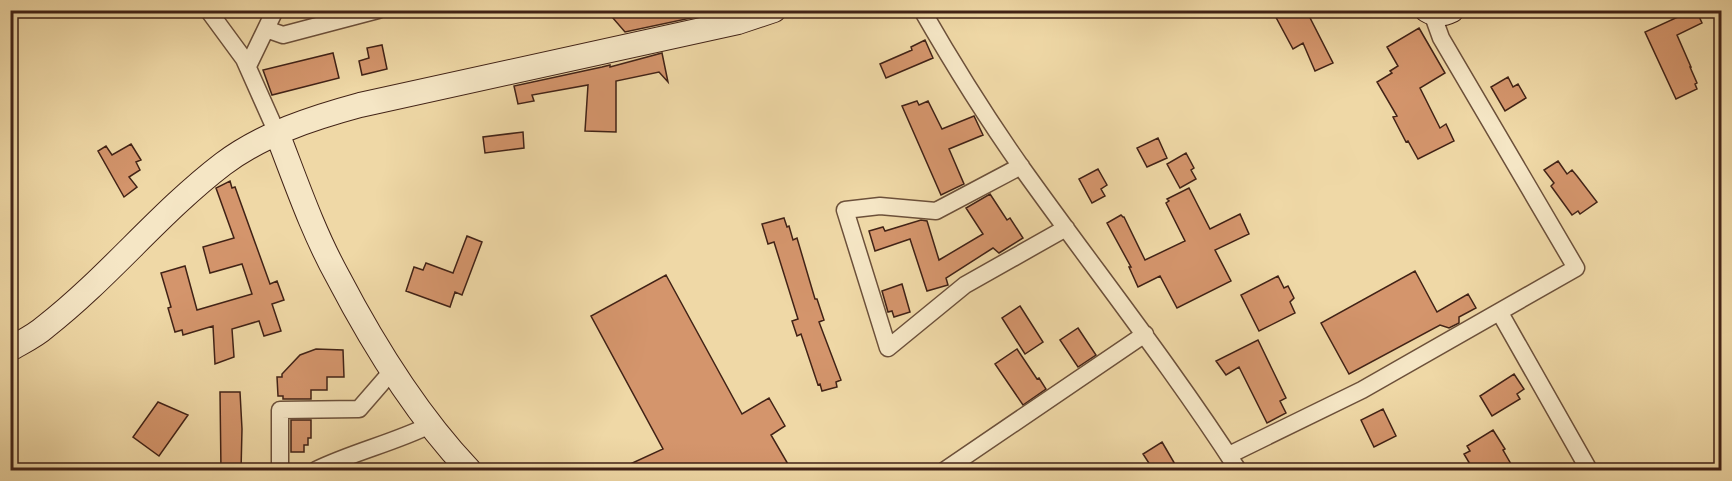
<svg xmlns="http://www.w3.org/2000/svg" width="1732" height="481" font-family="'EB Garamond',serif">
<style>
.building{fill:#d4956c;stroke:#412216;stroke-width:1.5}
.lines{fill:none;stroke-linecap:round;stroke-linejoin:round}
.street-casing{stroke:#6c503a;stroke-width:19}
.secondary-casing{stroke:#412216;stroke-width:26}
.street{stroke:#f5e6c5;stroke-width:16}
.secondary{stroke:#f5e6c5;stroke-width:24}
</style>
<rect width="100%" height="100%" fill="#efd8a6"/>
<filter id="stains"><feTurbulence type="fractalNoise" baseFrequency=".00333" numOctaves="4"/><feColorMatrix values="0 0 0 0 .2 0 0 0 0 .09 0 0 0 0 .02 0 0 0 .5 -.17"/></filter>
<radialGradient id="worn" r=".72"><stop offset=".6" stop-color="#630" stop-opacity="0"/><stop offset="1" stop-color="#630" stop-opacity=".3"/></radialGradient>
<path class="building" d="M606 10H704L705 15 625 32Z
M1272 10H1306L1333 63 1315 71 1303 43 1293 49Z
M1693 10H1696L1702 23 1677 35 1691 67H1690L1697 83 1695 84 1697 89 1676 99 1645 32Z
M1419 28 1445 73 1420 88 1440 128 1446 124 1454 141 1418 159 1408 141 1406 142 1393 117 1397 116 1377 82 1392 73 1390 71 1398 66 1387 47Z
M925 40 933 58 886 78 880 64 912 50 911 47Z
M382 45 387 69 362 75 359 61 369 58 367 48Z
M333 53 339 78 272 95 263 70Z
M662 53 668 82 659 72 616 81V132L585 131 588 85 532 95 534 101 518 104 514 86 602 67 610 65V67Z
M1508 77 1513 87 1518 84 1526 98 1505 111 1491 87Z
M917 101 919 105 928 101 942 129 974 116 983 135 949 149 964 184 941 195 902 106Z
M523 132 524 148 485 153 483 137Z
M1158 138 1167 158 1147 167 1137 148Z
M131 144 141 160 136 162 140 170 129 177 137 187 124 197 98 151 106 146 112 155Z
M1186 153 1194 168 1191 170 1196 179 1180 188 1167 164Z
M1558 161 1567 174 1572 170 1577 176 1597 202 1580 214 1578 211 1572 215 1551 186 1554 183 1544 170Z
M1098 169 1107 185 1101 189 1105 196 1092 203 1079 179Z
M230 181 232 188 235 187 270 284 277 281 284 300 272 304 281 331 264 336 259 321 232 329 234 357 215 364 213 326 183 335 182 330 175 332 168 308 171 307 161 273 185 266 197 310 252 294 242 264 210 273 203 247 234 238 216 188Z
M1189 188 1210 229 1240 214 1249 234 1215 250 1231 281 1177 308 1160 276 1138 287 1129 267H1131L1107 223 1121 215 1123 217H1124L1145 260 1185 241 1166 203 1169 201 1167 199Z
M990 194 1007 220 1010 218 1023 238 999 253 993 248 946 278 948 285 927 291 910 239 875 251 869 231 883 227 885 231 921 220 927 221 939 260 983 234 966 208Z
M784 218 787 227 789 226 793 240 797 238 815 299H817L824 320 819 322 841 380 836 382 837 387 822 391 820 384 818 385 801 334 797 336 792 321 798 319 774 242 768 244 762 224Z
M467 236 482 242 462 295 455 292 450 307 406 291 414 267 423 270 426 263 453 273Z
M1415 271 1437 312 1468 294 1476 308 1459 317V323L1449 328 1440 325 1349 374 1321 323Z
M666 275 742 414 769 398 785 426 771 435 792 471H615L663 449 591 316Z
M1278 276 1284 288 1288 286 1294 298 1290 302 1295 313 1259 331 1241 295Z
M902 284 910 312 894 317 892 311 888 312 882 291Z
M1020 306 1043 342 1025 354 1002 318Z
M1078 328 1096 355 1078 367 1060 340Z
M1258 340 1286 398 1280 401 1286 413 1267 423 1239 367 1226 375 1216 361Z
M316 349 343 350 344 377H327V390H311V399H283V396H278L277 377H282V374L300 355Z
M1017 349 1037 379 1039 378 1046 389 1023 405 995 364Z
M1514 374 1524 389 1517 394 1520 399 1492 416 1480 396Z
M220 392H240L242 429 241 471H221Z
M158 402 188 415 159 456 133 437Z
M1383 409 1396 436 1374 447 1361 420Z
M291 420H311V438H308V445H304V452H291Z
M1493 430 1505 449 1503 450 1515 471H1474L1464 454 1470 451 1467 446Z
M1162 442 1179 471H1154L1143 454Z"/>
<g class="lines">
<defs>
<path id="street" d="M208 10 244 59 277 133
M922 10C953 64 986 117 1022 168 1094 269 1171 366 1238 470
M266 29 283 35 378 10
M248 66 275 10
M1021 166 936 211 880 206 845 210 888 348 965 285 1066 228
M1500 313 1589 470
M1229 455 1362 390 1576 268 1441 38 1432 13
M280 470V410L359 409 392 371
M316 470C353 452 393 443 430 425
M945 470 1145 334"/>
<path id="secondary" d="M1427 10C1435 15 1444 14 1452 10
M277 133C296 182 313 232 338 277 374 346 416 414 469 470
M10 349C22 342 35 336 45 327 109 277 159 213 223 164 263 134 312 118 360 105L738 22 774 10"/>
</defs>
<use href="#street" class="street-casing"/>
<use href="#secondary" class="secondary-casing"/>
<use href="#street" class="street"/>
<use href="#secondary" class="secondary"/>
</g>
<rect width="1732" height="481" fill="none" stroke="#efd8a6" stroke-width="36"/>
<rect x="12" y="12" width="1708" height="457" fill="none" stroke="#412216" stroke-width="3"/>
<rect x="18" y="18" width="1696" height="445" fill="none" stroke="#412216" stroke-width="1.5"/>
<rect width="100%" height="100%" filter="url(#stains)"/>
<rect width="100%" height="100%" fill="url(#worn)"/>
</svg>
